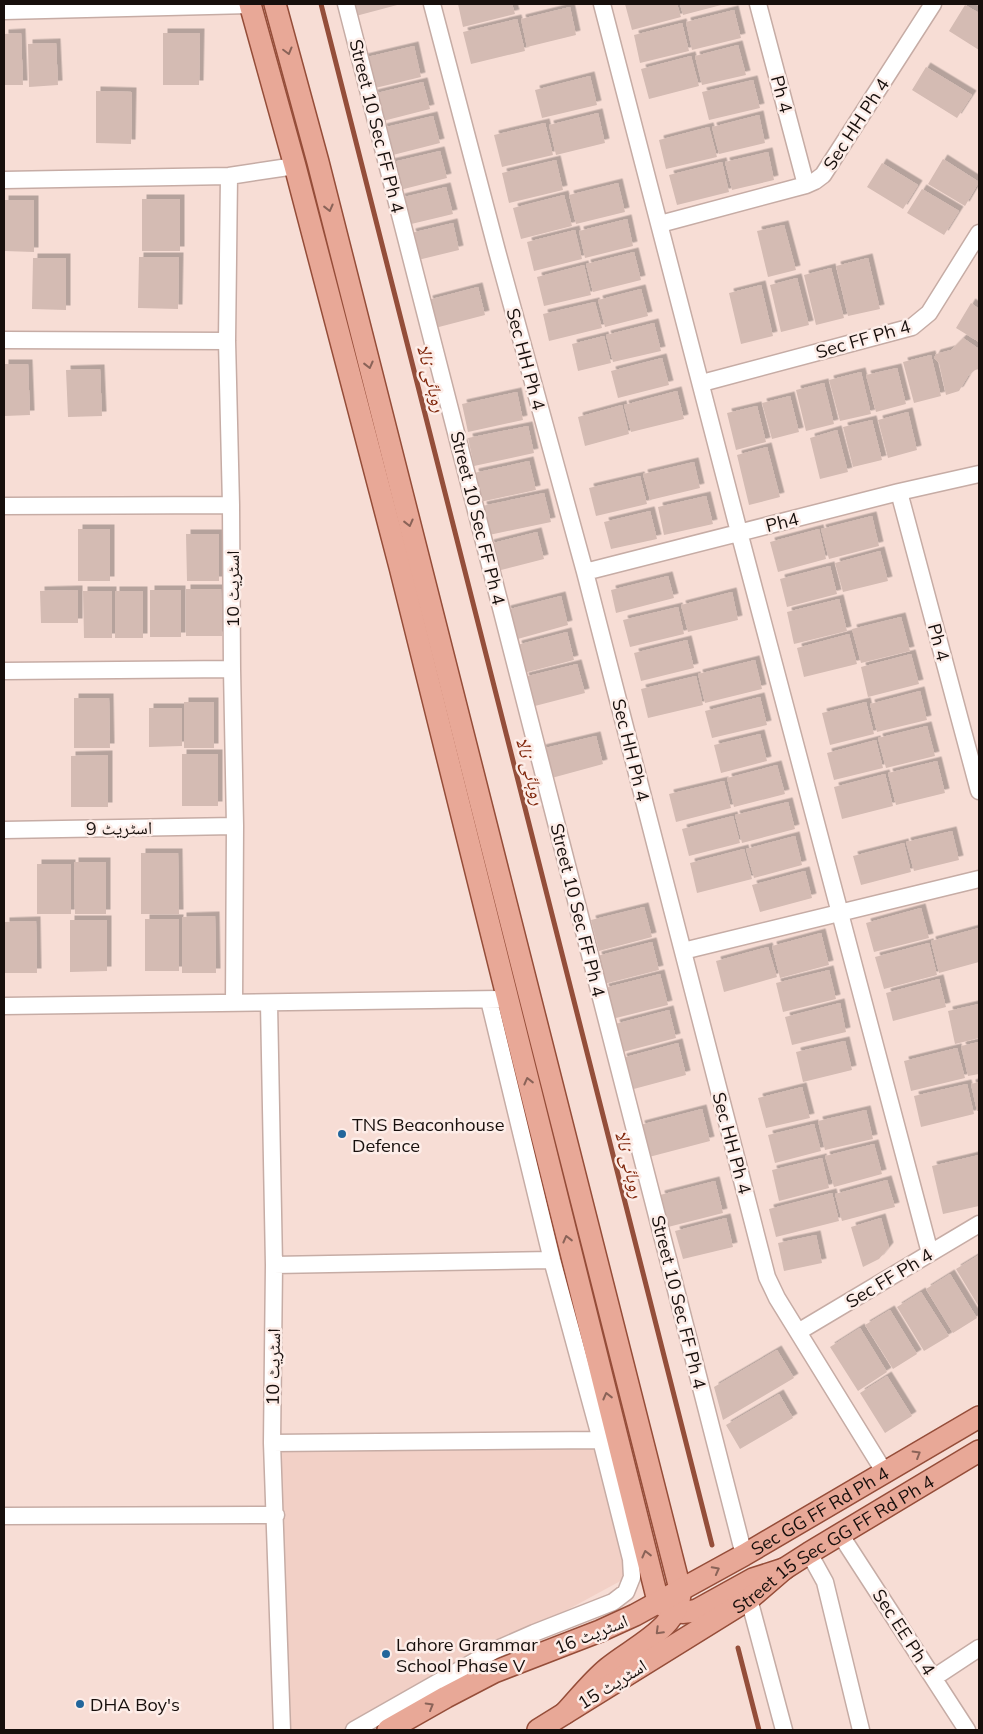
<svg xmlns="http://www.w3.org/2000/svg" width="983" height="1734" font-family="Mulish,'Noto Naskh Arabic',sans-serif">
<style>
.built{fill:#f2d0c6}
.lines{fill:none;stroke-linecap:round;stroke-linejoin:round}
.stream{stroke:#944e3a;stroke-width:5}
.building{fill:#d4bbb3;filter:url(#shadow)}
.minor-casing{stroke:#c6aca5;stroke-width:19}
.major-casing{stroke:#954d39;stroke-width:24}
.minor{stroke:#fff;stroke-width:16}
.major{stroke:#e8a897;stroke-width:21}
.oneway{stroke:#8a6358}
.poi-dot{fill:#22669b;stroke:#fdede8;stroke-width:2}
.labels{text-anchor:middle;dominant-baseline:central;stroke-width:5;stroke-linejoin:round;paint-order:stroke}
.street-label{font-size:18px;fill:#170f0c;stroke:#fdede8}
.poi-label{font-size:18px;fill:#170f0c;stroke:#fdede8;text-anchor:start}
.water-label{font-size:19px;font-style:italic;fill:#80270c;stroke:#fdede8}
</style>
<defs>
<filter id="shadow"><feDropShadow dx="4.5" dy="-4.5" stdDeviation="0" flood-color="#0004"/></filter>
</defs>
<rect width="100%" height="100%" fill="#f7ddd5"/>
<path class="built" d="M599 1445 610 1492 626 1578 346 1730H288L281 1446Z"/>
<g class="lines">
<path class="stream" d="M321 4 712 1545
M738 1648 759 1730"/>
</g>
<path class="building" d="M349 4H401L352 17Z
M458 4H512L515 14 463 27Z
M625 4H677L681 17 632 30Z
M680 4H725L683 15Z
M965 5 979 13V50L949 31Z
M570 7 576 35 527 47 521 19Z
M734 10 741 38 692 50 686 22Z
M517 19 525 51 471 64 463 32Z
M682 23 689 51 640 63 634 35Z
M21 33 23 85H4V34Z
M163 33H200L199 85H163Z
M56 43 58 85 29 87 28 44Z
M738 45 746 75 702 85 695 56Z
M414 46 421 77 371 89 363 58Z
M691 56 699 86 649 99 641 69Z
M926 67 972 95 957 118 912 90Z
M590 76 597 105 542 118 535 90Z
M753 80 760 108 709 120 702 92Z
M423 82 430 109 379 122 373 94Z
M96 91 132 92 131 144 96 143Z
M598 113 605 143 556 155 549 125Z
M759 115 765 143 719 154 712 127Z
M433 116 440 143 389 156 382 128Z
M545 123 553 155 502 167 494 135Z
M709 127 717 157 666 169 659 140Z
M440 151 447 178 396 191 389 163Z
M768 152 774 180 732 190 725 162Z
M943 159 979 182 965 206 928 184Z
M556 160 563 190 509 203 502 173Z
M722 162 729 192 677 205 669 175Z
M882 163 918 185 903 209 867 187Z
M618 183 625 212 576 224 569 195Z
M446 187 453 214 407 225 400 198Z
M922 189 959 211 944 235 907 213Z
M564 195 572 226 521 239 513 208Z
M142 199H180V251H142Z
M4 200H34V252L4 251Z
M627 219 633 246 585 258 579 231Z
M453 223 459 250 418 260 411 233Z
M784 225 796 270 768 277 757 231Z
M575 230 582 259 534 271 527 242Z
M634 252 641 280 593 292 586 264Z
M139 257H179L178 309 138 308Z
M33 258H66V310L32 309Z
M868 258 880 309 848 316 836 266Z
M584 265 591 295 544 306 537 277Z
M831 268 844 318 816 325 804 275Z
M797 278 809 325 781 332 770 285Z
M761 285 773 336 741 344 729 293Z
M478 287 485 315 435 328 428 300Z
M641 289 648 316 605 327 598 300Z
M595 302 602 328 549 341 543 314Z
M971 303 979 309V342L956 328Z
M654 323 661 351 613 362 606 335Z
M604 336 611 363 578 371 572 344Z
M963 338 979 349V369L975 370 968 376 959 391 946 395 939 363 934 358 936 354 951 350Z
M931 355 941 396 914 403 903 362Z
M662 358 669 385 618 398 611 371Z
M4 364H28L30 415 4 416Z
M897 368 906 404 876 412 866 375Z
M100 369 102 416 68 417 66 370Z
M861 372 871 414 840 421 829 380Z
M824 383 834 424 806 431 796 390Z
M677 391 684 419 631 432 624 405Z
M517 392 523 420 468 432 462 404Z
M790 396 799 432 772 439 762 403Z
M622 405 629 434 585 446 578 417Z
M757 406 766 442 736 450 727 413Z
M908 412 917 450 888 458 878 420Z
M872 420 882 460 853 467 843 427Z
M528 426 534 453 474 466 468 438Z
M837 430 848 472 820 479 810 438Z
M767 447 780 497 749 505 737 455Z
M529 461 536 490 480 502 474 473Z
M694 462 700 488 650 500 643 474Z
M640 476 647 504 596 516 589 488Z
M544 493 551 522 489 535 482 506Z
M706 496 713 524 664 535 658 507Z
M650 511 657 539 611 549 604 522Z
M872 516 879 546 829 559 821 529Z
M78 529H110V581H78Z
M819 529 826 559 778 572 770 542Z
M537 532 544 559 497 571 489 544Z
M186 534H219V581H187Z
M880 551 888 581 843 592 835 563Z
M830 566 837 594 787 607 780 579Z
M668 576 674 598 616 613 611 590Z
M186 589H221L222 636H186Z
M78 590V623H41L40 591Z
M150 590H181V637H150Z
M83 591H112V638H84Z
M115 591H143V638H115Z
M732 592 738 620 688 632 681 605Z
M561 596 568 625 514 640 506 610Z
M839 599 847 631 794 644 787 612Z
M678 607 684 634 630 647 623 620Z
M901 617 910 651 861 663 852 629Z
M567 632 574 660 524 673 517 645Z
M849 634 857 664 804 677 797 648Z
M687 640 694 668 641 681 634 653Z
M911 654 919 684 868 697 861 667Z
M755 660 762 689 705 703 698 674Z
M577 664 585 693 531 707 524 677Z
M696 676 703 705 648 718 641 689Z
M920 691 927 720 877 732 870 704Z
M760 697 767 725 712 738 705 711Z
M74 698H109L110 748H74Z
M184 702H214V748H184Z
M866 702 874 734 830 745 822 713Z
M149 708H182V746L149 747Z
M927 726 935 756 886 768 878 738Z
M760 734 767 761 721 773 714 745Z
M596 736 603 764 548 779 541 749Z
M876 740 883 768 834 780 827 753Z
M182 754H218V806H182Z
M108 755V807H71V756Z
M937 761 945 793 896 805 888 773Z
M777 765 785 794 734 807 727 778Z
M885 774 893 806 842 819 834 787Z
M724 781 731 808 676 822 669 794Z
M788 802 795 829 742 843 735 815Z
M733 816 740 843 689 856 682 829Z
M952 831 959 860 914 871 906 842Z
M795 836 802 865 754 878 746 849Z
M904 843 911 872 861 885 853 856Z
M744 849 752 879 697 893 690 863Z
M141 853H178L179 914H141Z
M74 862H106V914H75Z
M37 864H71V914H37Z
M805 871 812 898 760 912 752 885Z
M644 907 652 937 599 951 591 920Z
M921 908 929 938 874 952 866 923Z
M215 916 216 973H182V917Z
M145 919H179V971H145Z
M70 920H107V971L70 972Z
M36 921 37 973H5V922Z
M979 928V962L939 973 931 941Z
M821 933 829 965 780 978 772 946Z
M652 942 659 970 604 984 597 956Z
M929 943 937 975 884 989 875 957Z
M768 947 777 977 724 992 716 961Z
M829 970 836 999 783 1012 776 983Z
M660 974 668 1005 612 1019 604 988Z
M939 979 946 1007 893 1021 886 993Z
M840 1003 846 1032 792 1045 785 1017Z
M979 1004V1038L955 1044 948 1011Z
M669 1010 676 1038 623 1052 615 1024Z
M845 1041 852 1070 803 1082 796 1052Z
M979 1042V1074L968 1076 961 1046Z
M678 1043 686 1075 630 1090 622 1058Z
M957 1048 965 1078 911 1091 904 1061Z
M979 1082V1111H977L971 1084Z
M967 1084 974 1114 921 1127 914 1096Z
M802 1087 810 1118 766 1128 758 1098Z
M702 1109 710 1141 649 1157 640 1125Z
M866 1110 873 1139 825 1150 818 1121Z
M814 1124 821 1151 775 1163 768 1135Z
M874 1144 882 1174 834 1187 825 1156Z
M979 1155V1206L943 1214 932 1166Z
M822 1158 829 1188 779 1201 772 1170Z
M887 1180 895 1207 842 1221 835 1194Z
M715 1181 723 1213 668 1227 660 1195Z
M832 1193 839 1221 776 1237 769 1209Z
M726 1218 733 1247 683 1259 675 1231Z
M881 1218 889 1247 879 1259 863 1267 851 1227Z
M816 1235 822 1263 784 1271 778 1243Z
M979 1255V1307L956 1269Z
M950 1274 977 1318 953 1333 926 1289Z
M921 1292 949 1336 924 1351 897 1307Z
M890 1310 917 1354 893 1369 865 1325Z
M860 1328 887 1372 858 1391 830 1347Z
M777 1350 794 1378 723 1420 714 1387Z
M887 1376 912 1416 885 1433 860 1393Z
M779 1394 793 1418 740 1449 726 1425Z"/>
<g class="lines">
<defs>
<path id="minor" d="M346 4 744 1555
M432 4 497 251 585 572 767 1277 777 1298 885 1473
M602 4 739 532 930 1253
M758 4 806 185
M4 11 250 5
M229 176 227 341 231 505 232 669 235 826 234 1003
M4 180 229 176 295 166
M660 224 806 185 815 181 823 175 933 4
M4 340 227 341
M702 383 912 327 929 313 979 233
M899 492 979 791
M4 506 231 505
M585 572 899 492 979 474
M4 671 232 669
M4 830 235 826
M683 951 979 879
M269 1003 274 1265 272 1443 282 1730
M4 1006 500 999
M274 1265 552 1260
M798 1332 979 1224
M272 1443 601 1440
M4 1516 276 1515
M840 1534 967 1730
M809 1553 825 1582 861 1730
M749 1599 784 1730
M935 1677 979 1648
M354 1730 493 1651 534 1633 613 1602 626 1592 632 1577 631 1559 601 1440 552 1260 489 1000"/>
<g id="major">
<path d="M250 4 295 166 400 567 658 1601C669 1612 682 1615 697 1610L753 1579 784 1569"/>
<path d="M275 4 318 162 680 1589C682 1627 633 1647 608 1668 592 1681 579 1698 565 1713"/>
<path id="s1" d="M388 1730 446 1697 494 1672 600 1631 635 1615 744 1555 979 1417"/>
<path id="s2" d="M538 1730 749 1599 784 1569 809 1553 979 1451"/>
</g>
</defs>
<use href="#minor" class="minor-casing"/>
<use href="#major" class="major-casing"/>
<use href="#minor" class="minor"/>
<use href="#major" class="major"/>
</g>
<defs><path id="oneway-chevron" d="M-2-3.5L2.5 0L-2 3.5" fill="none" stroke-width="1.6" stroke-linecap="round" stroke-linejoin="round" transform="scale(1.25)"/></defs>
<g class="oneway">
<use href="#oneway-chevron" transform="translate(288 51) rotate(75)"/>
<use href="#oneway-chevron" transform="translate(329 208) rotate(76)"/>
<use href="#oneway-chevron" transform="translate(369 365) rotate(76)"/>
<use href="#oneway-chevron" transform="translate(409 523) rotate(76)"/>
<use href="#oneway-chevron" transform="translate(528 1081) rotate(-104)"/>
<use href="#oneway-chevron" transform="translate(567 1239) rotate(-104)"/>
<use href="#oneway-chevron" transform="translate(607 1396) rotate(-104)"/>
<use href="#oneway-chevron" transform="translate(917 1454) rotate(-31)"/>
<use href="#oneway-chevron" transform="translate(646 1554) rotate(-104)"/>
<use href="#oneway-chevron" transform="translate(716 1570) rotate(-28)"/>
<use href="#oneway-chevron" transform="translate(659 1631) rotate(135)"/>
<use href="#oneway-chevron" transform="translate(430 1706) rotate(-30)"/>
</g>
<g class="poi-dot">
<circle cx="342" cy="1134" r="5"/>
<circle cx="386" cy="1654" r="5"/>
<circle cx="80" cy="1704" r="5"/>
</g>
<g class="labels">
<g class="street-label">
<text transform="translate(782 94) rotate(75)">Ph 4</text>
<text transform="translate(856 124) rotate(-57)">Sec HH Ph 4</text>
<text transform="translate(377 126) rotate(76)">Street 10 Sec FF Ph 4</text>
<text transform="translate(863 339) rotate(-16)">Sec FF Ph 4</text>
<text transform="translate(526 359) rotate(75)">Sec HH Ph 4</text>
<text transform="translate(478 518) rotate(76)">Street 10 Sec FF Ph 4</text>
<text transform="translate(782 522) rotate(-14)">Ph4</text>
<text transform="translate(232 589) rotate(-90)">اسٹریٹ 10</text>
<text transform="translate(939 642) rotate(75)">Ph 4</text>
<text transform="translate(631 750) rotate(76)">Sec HH Ph 4</text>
<text transform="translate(119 828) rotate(-1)">اسٹریٹ 9</text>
<text transform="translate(578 910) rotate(76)">Street 10 Sec FF Ph 4</text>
<text transform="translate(732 1143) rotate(75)">Sec HH Ph 4</text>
<text transform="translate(889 1278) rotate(-31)">Sec FF Ph 4</text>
<text transform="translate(679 1302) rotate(76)">Street 10 Sec FF Ph 4</text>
<text transform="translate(273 1367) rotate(-89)">اسٹریٹ 10</text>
<text stroke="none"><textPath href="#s1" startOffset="485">Sec GG FF Rd Ph 4</textPath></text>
<text stroke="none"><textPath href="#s2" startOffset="349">Street 15 Sec GG FF Rd Ph 4</textPath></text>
<text transform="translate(904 1632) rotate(57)">Sec EE Ph 4</text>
<text transform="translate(591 1634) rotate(-22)">اسٹریٹ 16</text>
<text transform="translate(612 1684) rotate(-32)">اسٹریٹ 15</text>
</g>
<g class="poi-label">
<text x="352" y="1124">TNS Beaconhouse<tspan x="352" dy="21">Defence</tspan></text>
<text x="396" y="1644">Lahore Grammar<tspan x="396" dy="21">School Phase V</tspan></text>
<text x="90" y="1704">DHA Boy's</text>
</g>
<g class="water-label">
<text transform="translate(432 378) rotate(76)">روہائی نالا</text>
<text transform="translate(531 771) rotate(76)">روہائی نالا</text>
<text transform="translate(630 1164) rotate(76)">روہائی نالا</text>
</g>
</g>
<rect width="983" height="1734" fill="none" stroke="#170f0c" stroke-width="10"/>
</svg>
